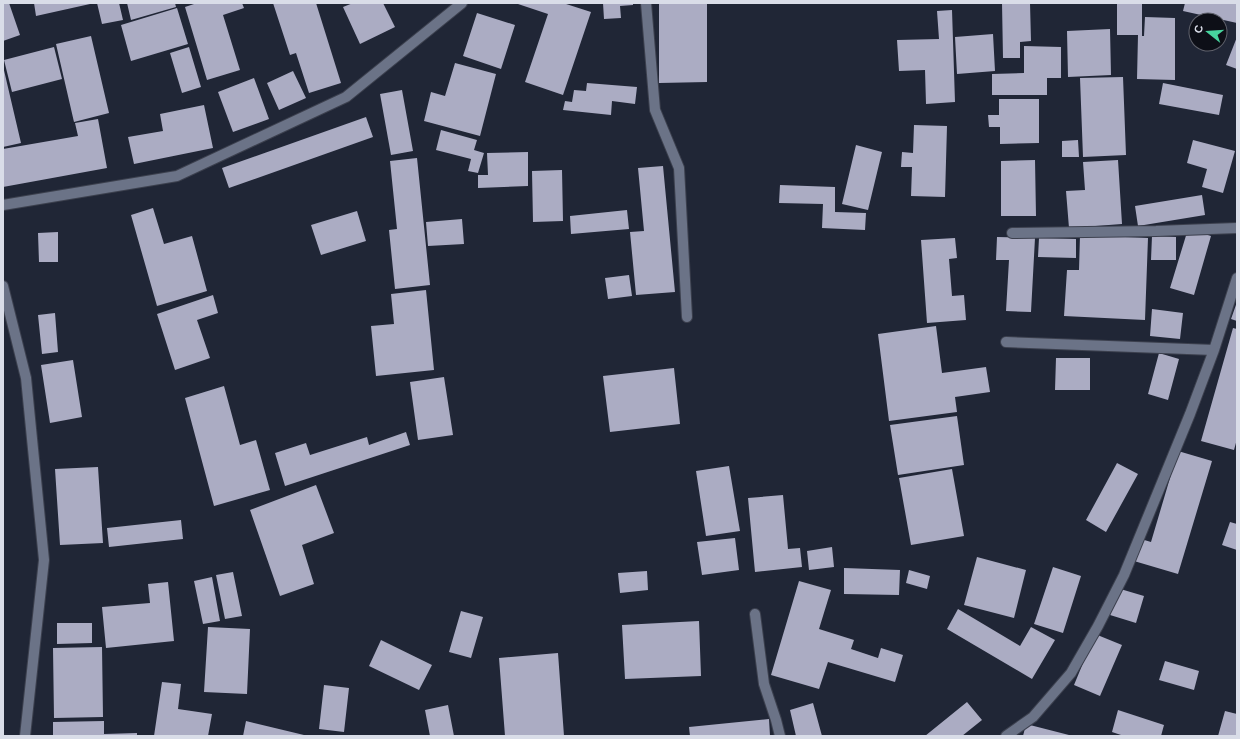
<svg xmlns="http://www.w3.org/2000/svg" width="1240" height="739" font-family="'DM Sans',sans-serif">
<style>
.building{fill:#abacc3}
.lines{fill:none;stroke-linecap:round;stroke-linejoin:round}
.minor-casing{stroke:#3c404e;stroke-width:12}
.minor{stroke:#6b7387;stroke-width:10}
</style>
<rect width="100%" height="100%" fill="#202636"/>
<path class="building" d="M3 3H9L20 35 3 41Z
M34 3H90V4L36 16Z
M97 3H119L123 20 102 24Z
M127 3H175L176 7 131 20Z
M197 3H242L244 8 223 15 240 70 207 80 185 7Z
M273 3H316L341 83 309 93 296 53 290 55Z
M353 3H383L395 27 360 44 343 7Z
M515 3H563L591 12 563 95 525 82 548 14Z
M603 3H633V5L620 6 621 18 604 19Z
M659 3H707V82L659 83Z
M1002 3H1030L1031 41 1020 42V58H1003Z
M1117 3H1142V36H1144L1145 17 1175 18V80L1137 79 1138 35H1117Z
M1185 3H1237V23L1183 11Z
M177 8 188 44 131 61 121 25Z
M952 10 955 102 926 104 925 70 899 71 897 40 939 39 937 11Z
M477 13 515 25 501 69 463 56Z
M1110 29 1111 75 1068 77 1067 31Z
M993 34 995 71 957 74 955 37Z
M91 36 109 113 74 122 56 44Z
M1237 37V69L1226 65Z
M1024 46 1061 47V78H1047V95H992V74L1024 73Z
M54 47 62 79 12 92 4 60Z
M189 47 201 87 182 93 170 53Z
M455 63 496 74 480 136 424 121 431 92 445 96Z
M3 66 21 143 3 147Z
M293 71 306 98 279 110 267 83Z
M1123 77 1126 155 1083 157 1080 78Z
M254 78 269 119 233 132 218 92Z
M587 83 637 87 635 104 612 101 611 115 563 110 565 101 572 102 574 90 586 91Z
M1163 83 1223 95 1219 115 1159 104Z
M402 90 413 151 391 155 380 94Z
M999 99H1039V143L1000 144V127H989L988 115H999Z
M204 105 213 148 134 164 128 137 163 131 160 114Z
M366 117 373 137 229 188 222 168Z
M98 119 107 168 3 187V149L78 136 75 123Z
M914 125 947 126 945 197 911 196 912 167H901L902 152 913 153Z
M441 130 477 140 474 150 484 153 478 173 468 171 471 159 436 150Z
M1078 140 1079 157H1062V141Z
M1193 140 1235 151 1223 193 1202 187 1207 169 1187 163Z
M856 145 882 152 868 210 842 204Z
M528 152V186L478 188V175H488L487 153Z
M417 158 430 285 395 289 389 230 397 229 390 161Z
M1035 160 1036 216H1001V161Z
M1118 160 1122 224 1069 228 1066 191 1085 190 1083 162Z
M663 166 675 292 636 295 630 232 644 231 638 168Z
M562 170 563 221 533 222 532 171Z
M780 185 835 187V212L866 213 865 230 822 228 823 204 779 203Z
M1202 195 1205 215 1138 226 1135 206Z
M153 208 164 244 192 236 207 291 157 306 131 215Z
M627 210 629 229 571 234 570 216Z
M357 211 366 241 321 255 311 225Z
M462 219 464 244 428 246 426 222Z
M1188 229 1211 236 1194 295 1170 288Z
M58 232V262H39L38 233Z
M1080 235 1148 238 1145 320 1064 316 1067 270H1079Z
M1152 236 1176 237V260H1151Z
M997 237 1035 238 1031 312 1006 311 1009 260H996Z
M955 238 957 258 949 259 952 296 964 295 966 320 927 323 921 240Z
M1039 238 1076 239V258L1038 257Z
M629 275 632 296 608 299 605 278Z
M426 290 434 370 376 376 371 326 394 324 391 294Z
M213 295 218 313 197 320 210 358 175 370 157 314Z
M1237 302V321L1231 319Z
M1152 309 1183 313 1180 339 1150 336Z
M55 313 58 352 42 354 38 315Z
M936 326 942 373 986 367 990 392 955 397 957 412 889 421 878 334Z
M1233 328 1237 329V439L1234 450 1201 441Z
M1159 353 1179 359 1168 400 1148 394Z
M1056 358H1090V390H1055Z
M73 360 82 417 50 423 41 365Z
M674 368 680 424 610 432 603 376Z
M444 377 453 435 418 440 410 382Z
M224 386 240 445 256 440 270 490 214 506 185 398Z
M957 416 964 465 898 475 890 425Z
M406 432 410 445 285 486 275 453 306 443 310 455 367 437 369 445Z
M1178 451 1212 461 1178 574 1134 561 1141 539 1151 542Z
M1117 463 1138 474 1106 532 1086 520Z
M729 466 740 531 706 536 696 471Z
M98 467 103 543 60 545 55 469Z
M952 469 964 536 911 545 899 478Z
M316 485 334 533 302 545 314 584 280 596 250 510Z
M783 495 788 549 800 548 802 567 755 572 748 498Z
M181 520 183 539 109 547 107 528Z
M1230 522 1237 524V550L1222 545Z
M735 538 739 570 702 575 697 542Z
M832 547 834 567 809 570 807 551Z
M977 557 1026 570 1014 618 964 605Z
M1053 567 1081 576 1063 633 1034 624Z
M844 568 900 570 899 595 844 594Z
M909 570 930 576 927 589 906 583Z
M647 571 648 590 620 593 618 573Z
M233 572 242 616 225 619 216 575Z
M212 577 220 621 203 624 194 581Z
M799 581 831 590 819 629 854 640 851 649 878 658 881 648 903 655 895 682 828 662 819 689 771 675Z
M168 582 174 641 106 648 102 607 150 603 148 584Z
M1117 588 1144 596 1136 623 1110 615Z
M958 609 1020 646 1031 627 1055 640 1032 679 947 629Z
M461 611 483 617 471 658 449 652Z
M699 621 701 676 625 679 622 625Z
M57 623H92V643L57 644Z
M208 627 250 629 247 694 204 692Z
M1095 634 1122 645 1100 696 1074 685Z
M381 640 432 665 419 690 369 666Z
M102 647 103 717 54 718 53 648Z
M558 653 564 736H505L499 658Z
M1165 661 1199 671 1194 690 1159 680Z
M162 682 181 684 178 709 212 714 208 736H154Z
M324 685 349 688 344 732 319 729Z
M967 702 982 720 962 736H925Z
M813 703 822 736H796L790 710Z
M448 705 454 736H430L425 710Z
M1118 710 1164 725 1161 736H1124L1112 732Z
M1225 711 1237 714V736H1218Z
M769 719 770 736H690L689 727Z
M104 721V734L137 733V736H53V722Z
M246 721 304 735V736H243Z
M1026 724 1069 735V736H1023Z"/>
<g class="lines">
<defs>
<path id="minor" d="M646 3 655 110 679 168 687 317
M3 205 177 176 346 97 462 3
M1012 233 1156 231 1237 228
M3 286 26 378 44 560 25 736
M1006 342 1214 350
M755 614 764 684 776 720 780 736
M1006 736 1033 717 1071 673 1098 626 1124 575 1190 414 1214 350 1237 278"/>
</defs>
<use href="#minor" class="minor-casing"/>
<use href="#minor" class="minor"/>
</g>
<rect width="1240" height="739" fill="none" stroke="#d9dde8" stroke-width="8"/>
<g transform="translate(1208 32) rotate(287)"><circle r="19" fill="#0d0f17" stroke="#5f616b"/>
<path d="M0-3L7 15L0 10L-7 15Z" fill="#47d49e"/>
<text y="-6" font-size="11" font-weight="bold" text-anchor="middle" fill="#d9dde8">С</text>
</g>
</svg>
